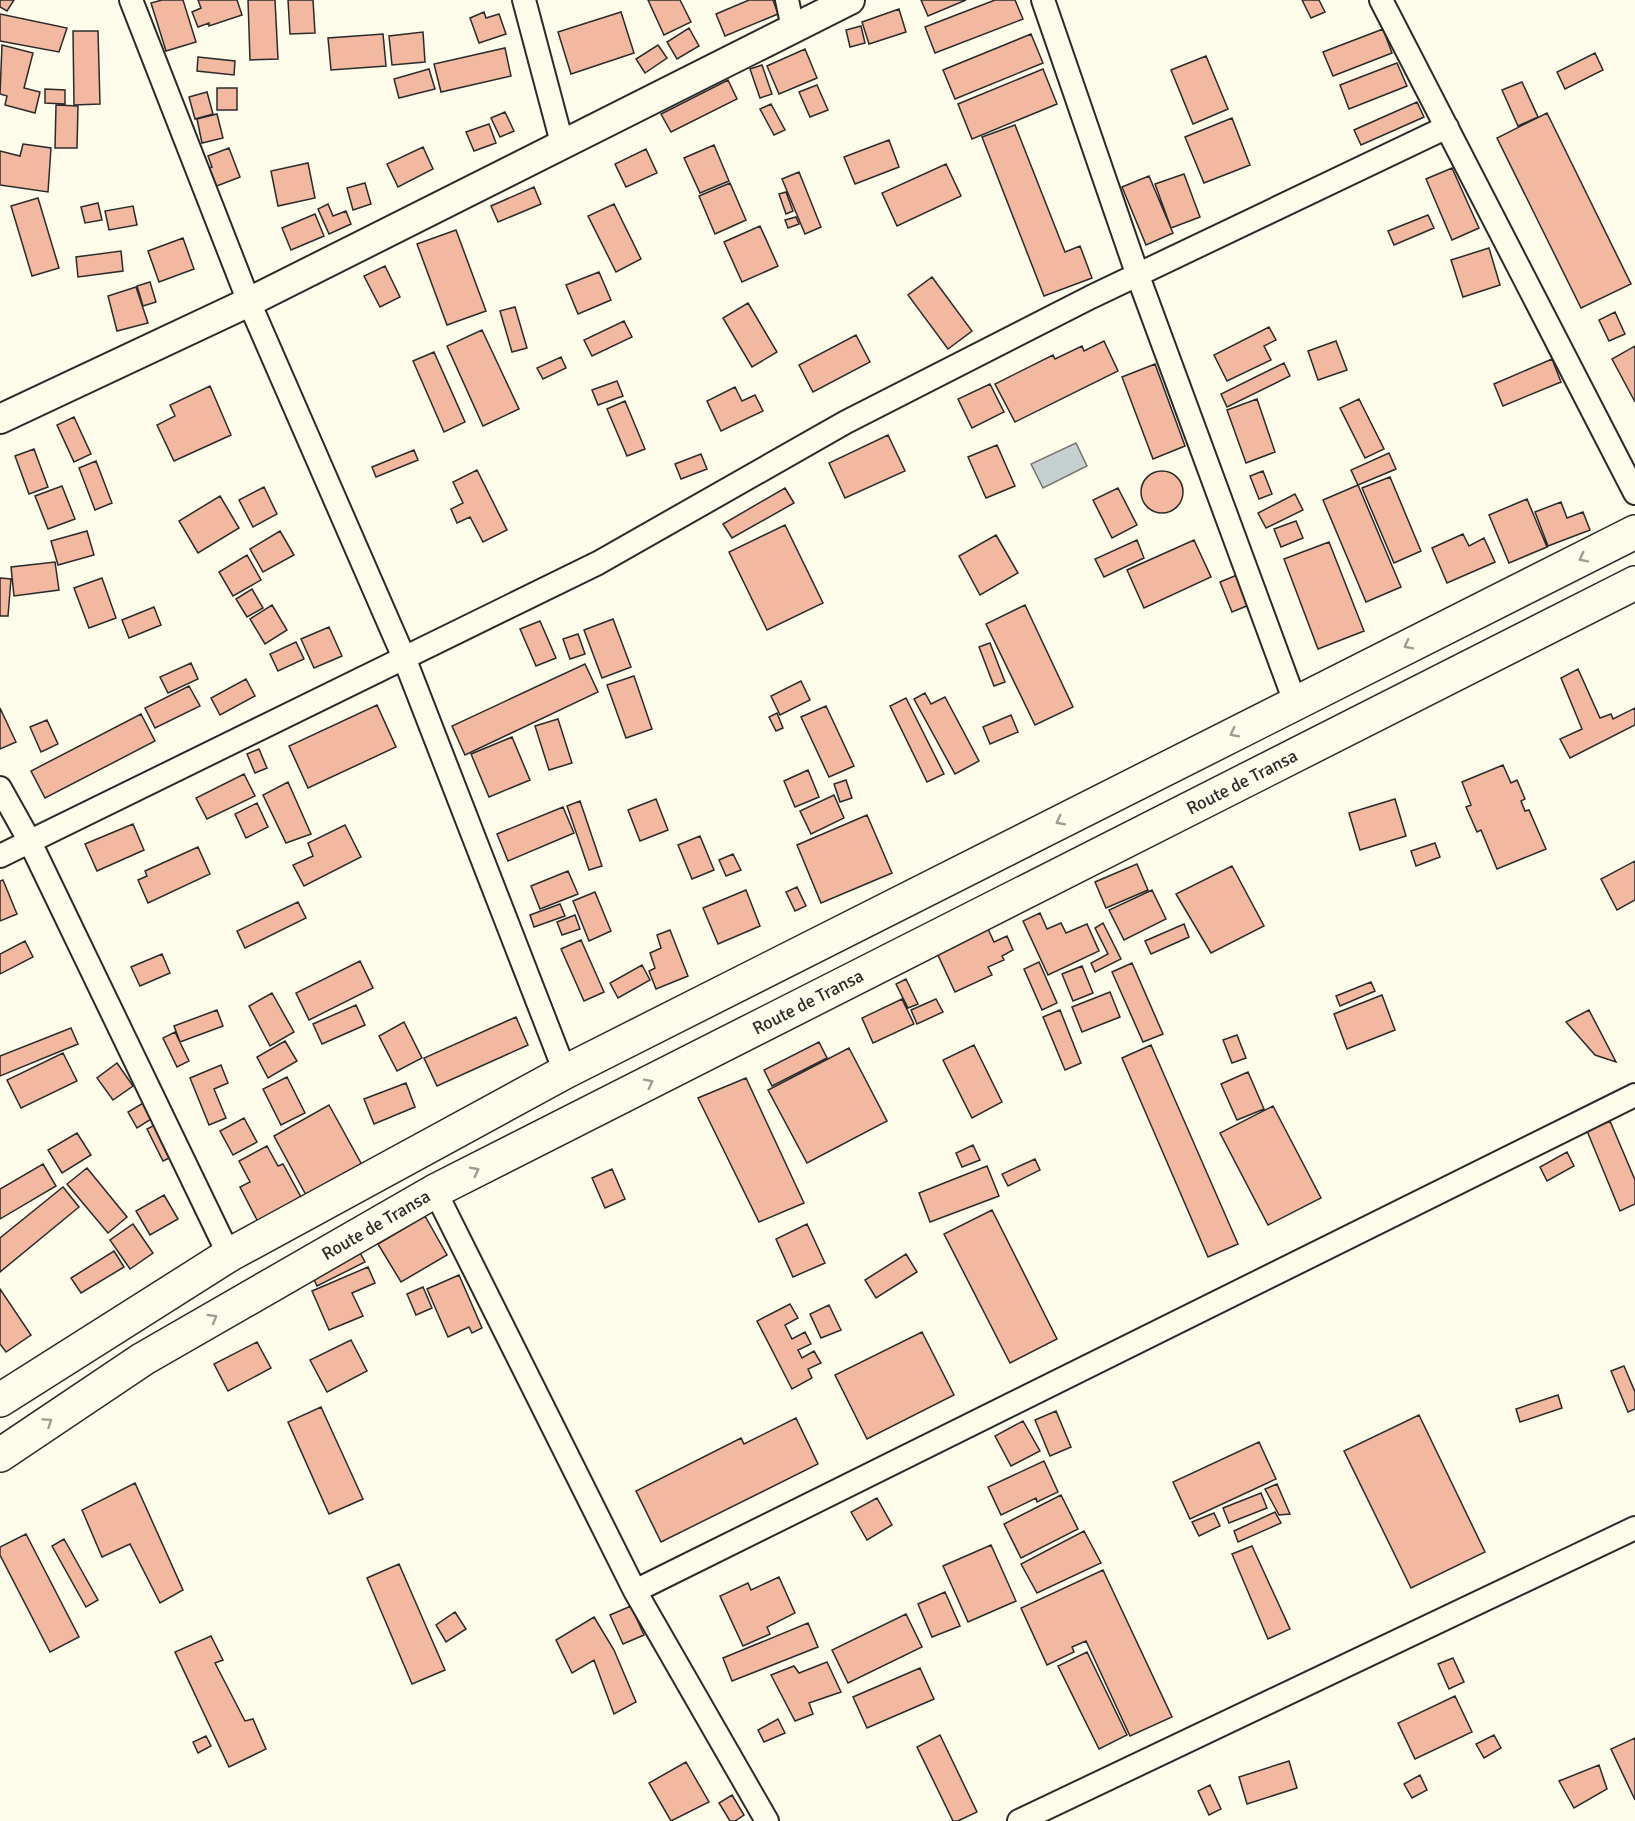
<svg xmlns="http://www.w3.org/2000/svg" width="1635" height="1821" font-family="Signika,sans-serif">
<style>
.water{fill:#c7d0d0;stroke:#74746e;stroke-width:1.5}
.building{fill:#f2b8a0;stroke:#2b2b2b;stroke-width:1.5}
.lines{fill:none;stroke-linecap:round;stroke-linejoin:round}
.minor-casing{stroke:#2b2b2b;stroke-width:26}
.tertiary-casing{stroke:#2b2b2b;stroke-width:32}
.primary-casing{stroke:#2b2b2b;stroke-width:36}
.minor{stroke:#fdfbea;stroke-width:22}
.tertiary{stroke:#fdfbea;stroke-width:28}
.primary{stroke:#fdfbea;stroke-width:33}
.oneway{stroke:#9e9d94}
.labels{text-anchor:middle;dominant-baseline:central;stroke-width:4.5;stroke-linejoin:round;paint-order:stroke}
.street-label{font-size:18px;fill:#2b2b2b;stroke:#fdfbea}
</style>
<rect width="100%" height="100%" fill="#fdfbea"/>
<path class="water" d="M1076 443 1087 466 1043 488 1031 464Z"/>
<path class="building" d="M0 0H14L7 11 0 7Z
M162 0H183L196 42 166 51 151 3Z
M198 0H237L242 15 209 26V23L198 27 192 12 201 8Z
M248 0H275L278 59 250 60Z
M288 0H313L315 33 290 34Z
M648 0H680L691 22 664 35Z
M749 0H773L778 14 725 36 716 14Z
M921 0H966L928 16Z
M995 0H1015L1023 19 935 53 925 27Z
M1302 0H1319L1325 12 1311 18Z
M899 9 906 32 869 44 862 22Z
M484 12 486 18 499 14 506 34 479 43 470 18Z
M621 12 634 53 571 74 558 32Z
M0 14 67 28 59 52 0 41Z
M861 26 865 43 850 47 846 30Z
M689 28 699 46 677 59 667 42Z
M1383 29 1392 53 1333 76 1323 52Z
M73 31H98L100 104 74 105Z
M423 32 425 62 392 65 389 36Z
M383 34 386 66 331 70 328 38Z
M1031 34 1043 63 955 99 943 70Z
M2 45 33 53 24 88 40 92 35 113 5 105 7 96 0 94Z
M658 45 667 58 645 73 636 59Z
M505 48 511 76 441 92 434 64Z
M805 49 817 78 779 94 767 66Z
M1595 53 1603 70 1565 89 1557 72Z
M1206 56 1228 109 1193 124 1171 70Z
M198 57 235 61 234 75 197 71Z
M1397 63 1407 86 1349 109 1340 85Z
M762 65 772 94 760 98 750 69Z
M429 69 435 89 399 98 394 79Z
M1043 69 1057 104 972 139 958 104Z
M728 80 737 99 671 132 661 114Z
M1522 82 1538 117 1518 126 1502 90Z
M817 85 828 110 810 117 799 92Z
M217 88H237V110H217Z
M45 89 65 90V104L45 103Z
M207 92 213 114 195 119 189 97Z
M1417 102 1424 117 1361 145 1354 130Z
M771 104 785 130 774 135 760 109Z
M56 105 78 106 77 148H55Z
M505 112 514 131 500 137 491 118Z
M1547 113 1631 284 1581 308 1497 138Z
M217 114 223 138 202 143 197 119Z
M1232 118 1250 165 1204 183 1185 137Z
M489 124 496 143 474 151 466 132Z
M1015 125 1065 252 1080 246 1092 278 1044 296 982 137Z
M889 140 899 167 855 184 844 157Z
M23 144 51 148 48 192 0 185V151L20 156Z
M714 145 729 181 700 193 684 158Z
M423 147 433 169 398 187 387 164Z
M229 148 240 177 209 189 202 170 212 167 208 156Z
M646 149 657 173 626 187 615 164Z
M308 163 315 198 278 206 271 171Z
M946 164 961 196 897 226 882 193Z
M1452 168 1479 228 1452 240 1426 179Z
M799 172 821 227 805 234 782 179Z
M1184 174 1200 217 1171 228 1155 184Z
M1149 176 1173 233 1146 245 1122 187Z
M365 183 371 204 353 210 347 188Z
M730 183 746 220 715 234 699 196Z
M534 187 541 204 498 222 491 206Z
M786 192 793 211 786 214 779 194Z
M38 198 59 268 32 276 11 206Z
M98 203 102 220 85 223 81 207Z
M328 204 333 216 346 211 351 224 329 234 318 209Z
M614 204 641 259 616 272 588 216Z
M133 206 137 225 109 230 105 211Z
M315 214 324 236 291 250 282 228Z
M1428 215 1434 228 1394 245 1388 231Z
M796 217 799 224 788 228 785 220Z
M760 226 778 266 742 282 724 242Z
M456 230 486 311 447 325 417 244Z
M183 238 194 269 159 282 148 251Z
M1489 248 1500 285 1463 297 1451 260Z
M121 251 123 271 78 277 76 257Z
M385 266 400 297 380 307 364 276Z
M599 272 611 300 578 314 566 285Z
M932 277 972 331 948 349 908 295Z
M150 282 156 302 143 306 137 286Z
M136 287 148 323 117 331 108 296Z
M748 303 777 352 752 367 723 318Z
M515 307 527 348 512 352 500 311Z
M1615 312 1625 334 1609 341 1599 320Z
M624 321 632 337 592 356 584 340Z
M1269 327 1276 340 1264 346 1271 360 1227 381 1214 355Z
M482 330 519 409 483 426 447 346Z
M856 335 870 362 813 392 799 365Z
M1104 341 1118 371 1015 422 995 384 1053 355 1055 359 1082 346 1084 351Z
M1336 341 1347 370 1318 380 1308 351Z
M1635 346V402L1612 359Z
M434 352 465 422 444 432 413 361Z
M561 357 566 368 543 379 537 368Z
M1552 359 1561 382 1503 406 1494 384Z
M1284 363 1290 376 1227 407 1221 394Z
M1155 364 1185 446 1153 459 1122 377Z
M617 381 623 396 598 405 592 390Z
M990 384 1004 412 972 428 958 399Z
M210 386 231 435 174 461 157 425 175 416 170 405Z
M735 387 742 401 755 395 763 411 721 431 707 401Z
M1257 399 1275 452 1246 463 1227 410Z
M1359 399 1384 449 1365 458 1340 408Z
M625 401 645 449 627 456 607 409Z
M74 417 91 454 74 462 57 425Z
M888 435 905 471 845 498 829 463Z
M997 445 1015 486 986 498 968 457Z
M34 449 48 487 29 494 15 456Z
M414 450 418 460 376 477 372 467Z
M1389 453 1396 469 1358 485 1351 470Z
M701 454 707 469 681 479 675 464Z
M96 461 112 503 95 510 79 468Z
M477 470 507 530 483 542 470 517 457 523 451 509 463 503 453 482Z
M1263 471 1272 494 1259 499 1250 476Z
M1141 492a21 21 0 1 1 42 0a21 21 0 1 1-42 0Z
M1390 477 1421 551 1394 563 1362 488Z
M1358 485 1401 587 1366 602 1323 500Z
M62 486 75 519 48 529 35 496Z
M264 487 277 514 253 527 239 500Z
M785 488 794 503 732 538 723 524Z
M1118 488 1137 525 1112 538 1093 500Z
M1295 494 1303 510 1266 528 1258 513Z
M220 496 239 528 198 553 179 521Z
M1527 499 1547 547 1509 563 1489 515Z
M1561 502 1567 518 1583 512 1590 530 1548 546 1535 512Z
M1296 521 1303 538 1281 547 1274 529Z
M785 525 823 603 767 630 729 552Z
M87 531 94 555 58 565 51 541Z
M280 531 294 555 263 572 250 549Z
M1463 534 1469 546 1484 538 1495 562 1447 583 1432 548Z
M996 535 1018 573 980 595 959 556Z
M1137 540 1144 558 1104 577 1095 559Z
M1194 540 1211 577 1144 608 1127 570Z
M1329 542 1364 631 1318 649 1284 559Z
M247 555 261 580 233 596 219 572Z
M55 562 59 590 14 596 11 567Z
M1237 575 1249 605 1232 612 1220 582Z
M0 578 11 579 8 616H0Z
M102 578 116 618 89 628 74 588Z
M252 589 263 608 247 617 236 599Z
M272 605 287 630 265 644 250 619Z
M1025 605 1073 707 1035 725 986 624Z
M154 607 161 625 129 638 122 620Z
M613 619 631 667 602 678 584 630Z
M540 621 556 658 536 666 520 629Z
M329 627 342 656 314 668 301 639Z
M578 634 585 654 570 659 563 639Z
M296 642 304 659 278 671 270 654Z
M990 643 1005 682 994 686 979 647Z
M191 663 198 679 168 693 160 677Z
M585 664 598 692 465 755 452 726Z
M1578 669 1600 718 1611 714 1613 719 1635 708V725L1570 758 1560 739 1582 729 1561 678Z
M634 676 652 729 626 738 607 685Z
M246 679 255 696 220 715 211 698Z
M801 681 810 700 780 715 771 696Z
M189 686 200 706 155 728 145 708Z
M925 693 931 704 945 697 979 761 955 774 914 699Z
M906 698 944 774 927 782 890 706Z
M377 705 396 747 308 788 289 746Z
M826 706 854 766 829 777 801 717Z
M0 708 16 742 0 749Z
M777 713 783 728 776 731 769 717Z
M141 714 155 741 45 798 31 771Z
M1011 715 1018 732 990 744 983 727Z
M558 719 572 763 549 770 535 726Z
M47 720 58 744 41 752 30 727Z
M512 737 530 780 489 797 471 754Z
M259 749 267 768 255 773 247 754Z
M1503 765 1511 783 1517 780 1525 799 1521 801 1525 811 1529 810 1546 849 1497 869 1481 830 1477 832 1466 807 1471 805 1462 782Z
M808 770 819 797 795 807 784 781Z
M244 774 255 796 207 819 196 798Z
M846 780 852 798 840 802 834 784Z
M288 782 311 834 286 843 263 795Z
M834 795 844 818 811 834 800 811Z
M656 799 668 830 640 841 628 810Z
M1395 799 1406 836 1360 850 1349 813Z
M580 801 602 866 589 870 567 806Z
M257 803 268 827 246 838 235 814Z
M563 807 574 833 508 861 497 834Z
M867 815 892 873 821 903 797 845Z
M133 824 144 850 97 871 85 844Z
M345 825 361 857 304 886 293 865 313 856 308 843Z
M700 836 714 870 692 879 678 845Z
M1435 843 1440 857 1416 866 1411 851Z
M198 847 210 874 148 903 138 880 147 876 145 871Z
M733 854 741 870 726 876 719 860Z
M1635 861V900L1617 910 1601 879Z
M1137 864 1148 890 1106 908 1095 882Z
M1232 866 1264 926 1211 953 1176 894Z
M568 871 578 894 540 909 531 886Z
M3 880 17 914 0 921V881Z
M797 887 806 906 795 911 786 892Z
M746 890 760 926 718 944 703 908Z
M1152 890 1166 919 1124 940 1109 910Z
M595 892 611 931 589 941 573 901Z
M298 902 306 918 245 948 237 931Z
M560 904 565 916 534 927 530 915Z
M1040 913 1047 929 1061 923 1066 933 1087 924 1099 951 1048 975 1023 921Z
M575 915 580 929 562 935 557 922Z
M1103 923 1121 959 1095 972 1091 963 1108 954 1095 928Z
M1184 924 1189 937 1151 954 1145 941Z
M988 929 994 942 1007 936 1013 950 1002 956 1004 960 988 967 992 975 955 992 937 953Z
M670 930 688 976 656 989 649 971 655 968 650 953 661 948 657 935Z
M581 940 604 992 584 1001 561 949Z
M25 941 33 957 0 974V954Z
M162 954 170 973 140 986 131 967Z
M360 961 373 988 309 1020 296 993Z
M1039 962 1057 1003 1042 1010 1024 969Z
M1132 963 1163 1034 1143 1042 1112 972Z
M642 965 650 980 618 998 610 983Z
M1082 966 1093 993 1073 1001 1062 974Z
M906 979 918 1004 908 1008 896 984Z
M1371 982 1375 991 1340 1006 1336 996Z
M1110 992 1120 1017 1082 1032 1072 1007Z
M272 993 294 1032 270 1046 249 1006Z
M1382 995 1395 1030 1347 1049 1334 1014Z
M902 999 914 1024 873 1043 862 1018Z
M936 999 943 1012 917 1024 911 1010Z
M356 1005 365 1025 322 1044 313 1024Z
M217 1010 223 1026 180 1042 174 1026Z
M1060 1010 1081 1063 1065 1070 1043 1017Z
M1589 1010 1616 1062 1595 1055 1566 1022Z
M516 1017 528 1045 437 1086 424 1058Z
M404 1022 422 1058 397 1071 379 1036Z
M71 1028 78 1044 0 1076V1056Z
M175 1032 189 1061 177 1067 163 1038Z
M1237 1035 1246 1058 1232 1063 1223 1040Z
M285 1041 297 1061 268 1078 257 1057Z
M819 1042 827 1058 772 1086 764 1070Z
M974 1045 1002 1102 972 1118 943 1060Z
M1151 1045 1238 1244 1208 1257 1122 1058Z
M849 1048 887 1121 807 1163 768 1090Z
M63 1053 77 1081 21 1108 7 1080Z
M117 1063 133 1086 113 1100 97 1078Z
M221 1065 228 1083 214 1089 226 1118 209 1125 190 1078Z
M1248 1072 1264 1109 1237 1120 1221 1084Z
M287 1077 305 1113 281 1125 263 1089Z
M746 1078 804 1203 759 1222 698 1098Z
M406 1083 415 1107 374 1124 364 1099Z
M155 1096 164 1111 137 1128 128 1112Z
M329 1105 362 1165 306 1195 274 1136Z
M1273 1106 1321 1198 1268 1225 1220 1133Z
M244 1118 257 1142 233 1155 220 1131Z
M162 1121 178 1154 163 1161 147 1129Z
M1610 1121 1635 1180V1204L1620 1211 1587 1131Z
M77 1133 91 1155 62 1173 48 1150Z
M973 1145 980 1160 962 1167 956 1153Z
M267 1146 278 1166 283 1164 302 1199 258 1222 240 1187 250 1182 239 1161Z
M1567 1152 1574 1166 1547 1181 1540 1167Z
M1035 1159 1040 1170 1008 1186 1002 1174Z
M43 1164 56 1186 0 1219V1189Z
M987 1166 999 1196 930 1222 919 1193Z
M87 1168 127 1217 108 1233 67 1184Z
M612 1169 625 1199 605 1208 592 1178Z
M63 1187 79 1207 0 1272V1238Z
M164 1195 178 1219 150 1235 136 1211Z
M992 1210 1057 1339 1010 1363 944 1234Z
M425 1216 447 1255 401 1282 378 1244Z
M133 1224 153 1253 130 1269 110 1240Z
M807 1224 825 1263 793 1277 776 1239Z
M114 1251 124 1267 81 1293 71 1278Z
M359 1251 365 1262 317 1286 312 1275Z
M906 1254 917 1272 876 1298 865 1280Z
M368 1267 375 1283 352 1293 363 1316 329 1330 312 1291Z
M459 1275 482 1328 472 1333 469 1327 448 1337 427 1289Z
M423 1287 432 1308 416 1315 407 1294Z
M0 1289 31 1335 6 1352 0 1344Z
M790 1304 798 1318 785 1325 792 1339 805 1332 811 1344 798 1350 802 1358 814 1351 821 1363 808 1369 812 1378 792 1389 757 1321Z
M829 1305 841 1330 821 1338 810 1314Z
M922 1332 954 1395 867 1439 835 1375Z
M351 1340 367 1371 327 1392 310 1360Z
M257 1342 271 1368 228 1391 214 1364Z
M1624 1366 1635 1392V1409L1628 1412 1611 1371Z
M1558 1395 1562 1408 1520 1422 1516 1409Z
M321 1407 363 1499 329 1514 288 1422Z
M1056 1411 1071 1447 1050 1456 1035 1420Z
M1419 1415 1485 1552 1411 1588 1344 1451Z
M796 1418 818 1464 661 1542 636 1491 741 1438 744 1444Z
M1023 1421 1040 1451 1011 1466 995 1436Z
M1259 1442 1276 1479 1190 1519 1173 1482Z
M1044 1461 1058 1492 1037 1502 1036 1498 1001 1515 988 1487Z
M135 1483 183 1590 160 1603 130 1544 102 1557 82 1510Z
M1277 1484 1290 1514 1279 1515 1265 1489Z
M1261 1493 1267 1508 1229 1523 1223 1508Z
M1061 1495 1078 1529 1021 1558 1004 1524Z
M877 1498 892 1525 867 1540 851 1512Z
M1275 1512 1281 1523 1238 1542 1234 1531Z
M1214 1513 1220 1526 1199 1536 1192 1522Z
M1084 1531 1101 1563 1037 1593 1021 1564Z
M26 1534 79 1637 50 1652 0 1555V1547Z
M64 1539 98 1600 86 1607 52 1546Z
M991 1545 1016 1601 968 1622 943 1566Z
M1252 1546 1290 1629 1268 1639 1232 1554Z
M399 1564 445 1670 412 1684 367 1578Z
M1103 1570 1172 1717 1130 1736 1086 1641 1072 1647 1074 1652 1047 1665 1021 1608Z
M779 1577 795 1613 767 1627 770 1634 743 1646 720 1596 748 1583 751 1590Z
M945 1592 960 1626 932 1637 918 1604Z
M631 1606 644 1635 623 1644 610 1615Z
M455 1612 466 1629 446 1642 436 1625Z
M906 1614 922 1647 848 1683 832 1650Z
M594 1617 614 1650 636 1702 614 1714 594 1660 572 1673 556 1640Z
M808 1623 818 1647 732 1681 723 1658Z
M211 1636 223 1660 215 1663 245 1721 253 1719 266 1749 229 1767 175 1652Z
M1087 1652 1127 1735 1099 1749 1058 1666Z
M1453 1658 1464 1682 1449 1689 1438 1664Z
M827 1662 841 1692 809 1703 813 1714 795 1721 771 1675 794 1666 799 1673Z
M920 1668 934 1699 867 1728 853 1697Z
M1455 1696 1472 1732 1415 1759 1398 1723Z
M778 1719 785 1733 764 1742 758 1730Z
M940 1735 977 1812 958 1821H953L917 1747Z
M1494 1735 1501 1748 1484 1758 1476 1744Z
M206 1736 211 1746 198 1753 193 1742Z
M1635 1738V1800L1611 1749Z
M1289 1761 1297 1788 1247 1804 1239 1777Z
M686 1762 709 1802 671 1821 649 1783Z
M1599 1765 1607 1789 1574 1808 1559 1781Z
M1420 1775 1427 1790 1412 1798 1404 1784Z
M1210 1785 1221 1809 1209 1815 1198 1791Z
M732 1795 744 1815 735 1821H730L719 1803Z"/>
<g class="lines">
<defs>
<path id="minor" d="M131 0 249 302 405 660 565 1072
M524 0 562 143
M787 0 793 28
M1043 0 1138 276 1295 702
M1381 0 1635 493
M0 788 29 840 229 1255
M0 856 598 563 846 422 1091 297 1447 127
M435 1191 635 1591 767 1821
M635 1591 1635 1095
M1019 1821 1635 1528"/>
<path id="tertiary" d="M0 419 249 302 850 0"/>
<path id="primary" d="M0 1400 229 1255 565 1072 1635 532
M0 1455 143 1359 435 1191 1635 583"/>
</defs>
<use href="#minor" class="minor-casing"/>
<use href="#tertiary" class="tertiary-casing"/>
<use href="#primary" class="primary-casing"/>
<use href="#minor" class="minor"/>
<use href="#tertiary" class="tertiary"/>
<use href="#primary" class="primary"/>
</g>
<defs><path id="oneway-chevron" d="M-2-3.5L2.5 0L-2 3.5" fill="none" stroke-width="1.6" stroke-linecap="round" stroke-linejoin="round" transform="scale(1.5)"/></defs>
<g class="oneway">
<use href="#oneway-chevron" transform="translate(1583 558) rotate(153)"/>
<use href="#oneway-chevron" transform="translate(1408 645) rotate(153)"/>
<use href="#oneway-chevron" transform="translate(1234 733) rotate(153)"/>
<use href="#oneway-chevron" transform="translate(1060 821) rotate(153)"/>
<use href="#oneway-chevron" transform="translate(649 1083) rotate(-27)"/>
<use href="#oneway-chevron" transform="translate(475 1171) rotate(-27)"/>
<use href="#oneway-chevron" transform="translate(213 1318) rotate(-30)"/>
<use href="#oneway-chevron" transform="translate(48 1422) rotate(-34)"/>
</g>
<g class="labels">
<g class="street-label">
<text transform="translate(1242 782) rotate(-27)">Route de Transa</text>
<text transform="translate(808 1002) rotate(-27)">Route de Transa</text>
<text transform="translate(376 1225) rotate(-30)">Route de Transa</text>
</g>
</g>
</svg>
